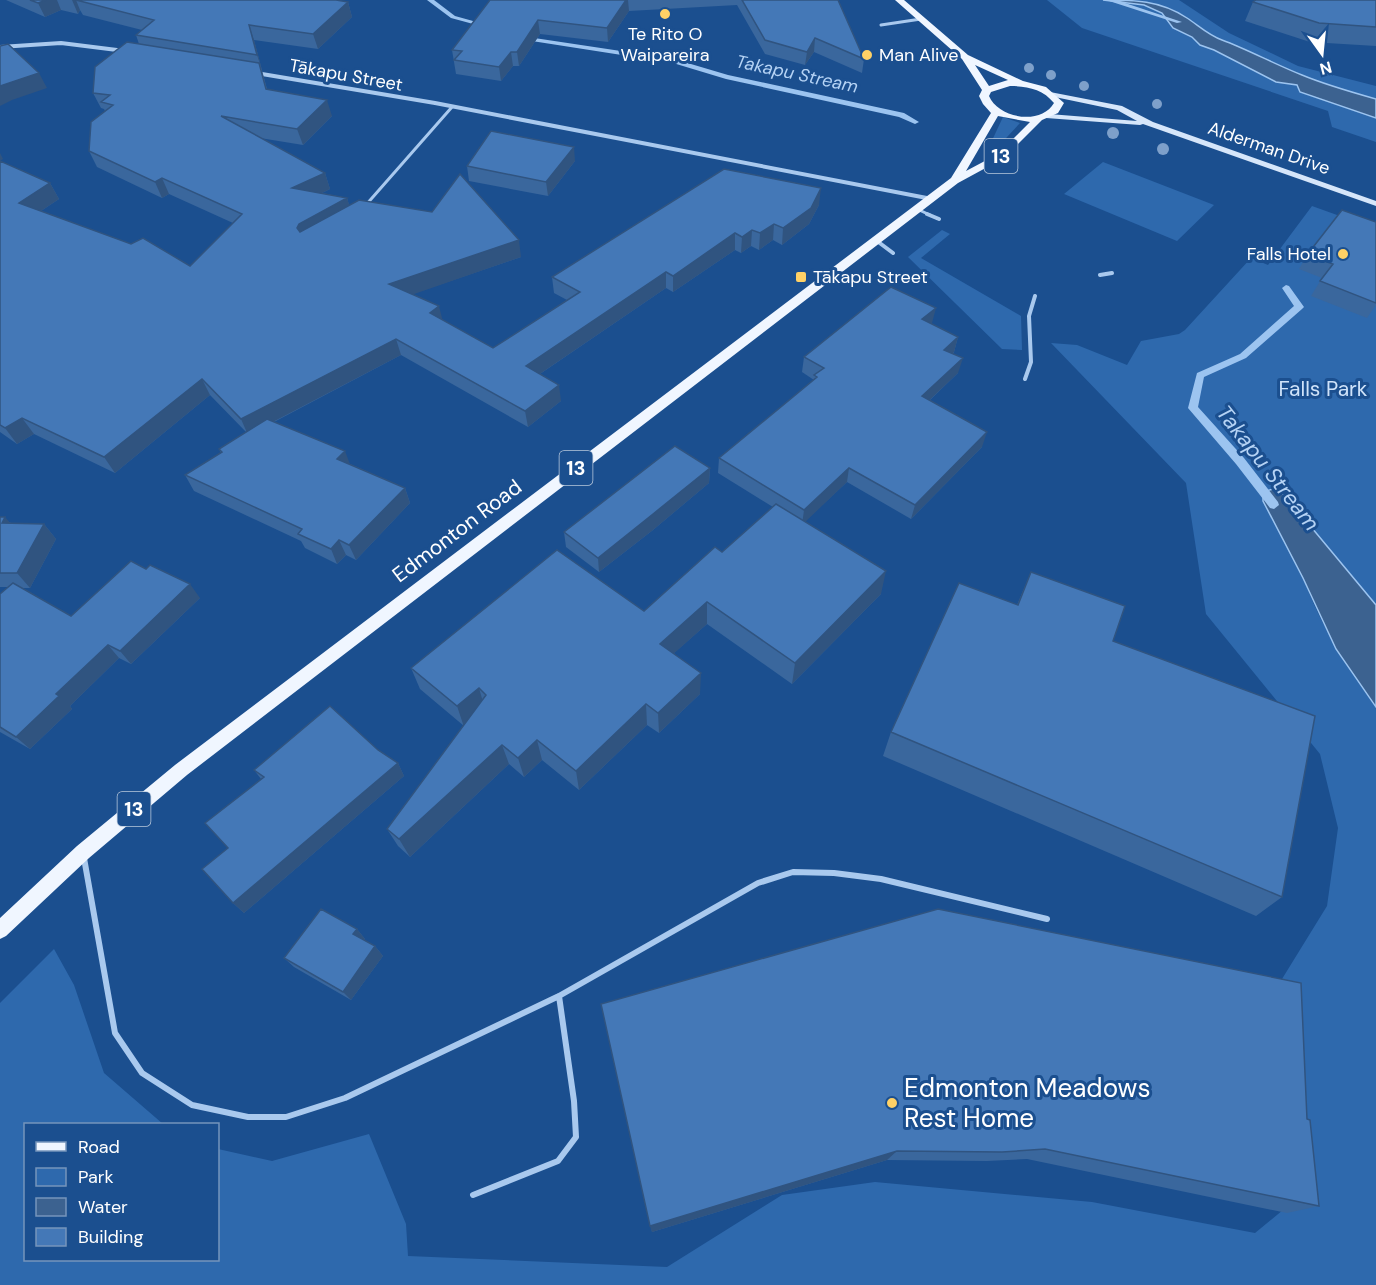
<svg xmlns="http://www.w3.org/2000/svg" width="1376" height="1285" font-family="'DM Sans',sans-serif">
<style>
.green{fill:#2e69ad}
.water{fill:#3c6290;stroke:#9cc4f0;stroke-width:1.5}
.lines{fill:none;stroke-linecap:round;stroke-linejoin:round}
.stream{fill:#9cc4f0;fill-rule:evenodd}
.service-far2{stroke:#a9c9ee;stroke-width:3}
.service-far1{stroke:#a9c9ee;stroke-width:4}
.service{stroke:#a9c9ee;stroke-width:6}
.minor{stroke:#a9c9ee;stroke-width:4}
.secondary{fill:#d6e6fa;fill-rule:evenodd}
.primary{fill:#f0f6ff;fill-rule:evenodd}
.tree{fill:#7ea0ca}
.wall{fill:#3a679d}
.shaded-wall{fill:#305480}
.building{fill:#4478b7;stroke:#305480;stroke-width:1.5}
.poi-dot{fill:#ffd166;stroke:#1b4f8f;stroke-width:2}
.labels{text-anchor:middle;dominant-baseline:central;stroke-width:6;stroke-linejoin:round;paint-order:stroke}
.far-poi-label{font-size:18px;fill:#fff;stroke:#1b4f8f;text-anchor:start}
.far-water-label{font-size:18px;font-style:italic;fill:#b5d3f5;stroke:#1b4f8f}
.far-street-label{font-size:18px;fill:#fff;stroke:#1b4f8f}
.shield{fill:#1b4f8f;stroke:#bbcadd;stroke-width:1.5}
.shield-label{font-size:20px;font-weight:bold;fill:#fff}
.park-label{font-size:21px;fill:#cfe3fa;stroke:#1b4f8f}
.street-label{font-size:21px;fill:#fff;stroke:#1b4f8f}
.water-label{font-size:22px;font-style:italic;fill:#b5d3f5;stroke:#1b4f8f}
.near-poi-label{font-size:26px;fill:#fff;stroke:#1b4f8f;text-anchor:start}
</style>
<rect width="100%" height="100%" fill="#1b4f8f"/>
<path class="green" d="M1047 0H1179L1229 33 1298 66 1376 86V142L1332 127 1328 111 1082 28Z
M1003 117 1020 123 994 151 988 149Z
M1103 162 1214 205 1177 241 1064 194Z
M1312 206 1376 229V605L1283 494C1290 522 1294 552 1304 579 1320 626 1348 666 1376 707V1285H0V1003L54 949 74 985 104 1073 163 1124H26V1260H218V1149L272 1161 369 1134 406 1224 408 1256 667 1267 782 1195 875 1182 1092 1202 1255 1233 1312 1186 1282 979 1327 906 1338 828 1320 754 1206 614 1186 483 1051 343 1077 345 1127 365 1141 341 1179 334 1185 330 1251 258 1268 265Z
M942 230 950 234 921 258 1021 316 1022 350 1002 349 908 257Z"/>
<path class="water" d="M1103 0C1134 0 1160 0 1187 18 1198 25 1208 35 1222 40 1249 50 1274 64 1302 75 1326 85 1351 92 1376 99V118L1300 92 1297 85 1276 82 1214 50 1200 45 1192 37 1173 28 1162 13 1144 5Z
M1273 489 1283 494 1297 510 1376 605V707L1336 649 1303 578 1263 501V492Z"/>
<g class="lines">
<path class="stream" d="M427 0H434L455 16 491 26 488 28 451 18Z
M1106 0H1116L1182 22 1177 23Z
M521 36 674 59 728 75 904 113 919 122 915 124 899 117 726 79 673 63 519 39 518 38Z
M1286 285 1289 286 1304 307 1302 309 1246 358 1204 377 1198 407 1244 458 1278 502 1279 505 1274 509 1270 508 1236 464 1188 408 1197 373 1240 354 1294 306 1282 288Z"/>
<path class="service-far2" d="M881 25 921 19
M365 206 452 107
M917 209 930 215"/>
<path class="service-far1" d="M927 214 939 219
M877 241 893 253
M1100 275 1112 273
M1025 379 1031 362 1029 316 1035 296"/>
<path class="service" d="M84 858 115 1033 142 1073 192 1105 248 1117H286L345 1098 559 996 758 883 793 872 834 873 881 879 1047 919
M473 1195 558 1161 576 1137 574 1101 559 996"/>
<path class="minor" d="M0 47 61 43 125 51
M256 73 435 103 932 199"/>
<path class="secondary" d="M1050 92 1122 106 1153 122 1376 201V206L1143 124 1140 125 1046 118 1045 116 1049 114 1137 121 1117 110 1050 96Z"/>
<path class="primary" d="M895 0H904L968 55 1023 81 1046 87 1064 103 1058 113 1042 120 1004 158 958 183 187 775 89 858 6 936 0 939V918L77 846 175 765 951 178 991 113 983 104 979 96 982 90 962 59ZM975 65 1008 80 989 86ZM1010 86C1027 86 1043 89 1054 103 1041 126 998 118 989 96L991 92ZM998 116 1030 122 998 154 966 171Z"/>
</g>
<g class="tree">
<circle cx="1029" cy="68" r="5"/>
<circle cx="1051" cy="75" r="5"/>
<circle cx="1084" cy="86" r="5"/>
<circle cx="1157" cy="104" r="5"/>
<circle cx="1113" cy="133" r="6"/>
<circle cx="1163" cy="149" r="6"/>
</g>
<path class="wall" d="M6 0H336L348 2 352 17 318 49 254 40 267 89 332 116 303 145 260 138 325 173 330 189 322 193 347 198 349 205 521 257 412 294 442 320 493 348 567 300 554 293 552 277 819 205 809 224 782 245 773 240 759 250 751 246 741 253 735 250 673 292 666 288 540 374 561 401 528 427 401 355 274 422 350 464 405 488 410 503 356 560 346 555 337 564 305 548 301 541 194 491 185 475 221 453 219 449 246 432 210 395 115 473 34 434 17 444 0 432V161L50 183 59 199 41 211 190 266 233 223 169 194 162 198 97 167 89 151 105 111 104 109 101 108 93 93 139 44 136 35 142 30 83 15 80 10 78 14 61 10 45 17Z
M490 0H838L864 59 862 73 814 52 805 65 765 54 737 5 629 11 608 42 540 34 519 66H513L501 81 456 74 452 50Z
M1376 0V46L1310 42 1245 21 1253 2Z
M575 161 548 196 469 181 467 166Z
M1376 222V305L1367 318 1311 296 1322 278 1299 269 1307 255Z
M932 323 931 324 958 337 954 352 953 354 958 373 930 400 982 447 911 519 847 482 805 521 881 594 792 684 707 624 674 653 700 694 659 733 647 725 579 790 542 760 524 777 509 764 410 857 398 846 387 829 464 726 420 689 411 668 644 611 722 552 773 507 718 473 719 458 814 380 802 372 804 357Z
M710 468 709 483 653 530 599 572 566 547 564 532Z
M0 517 11 523 44 524 56 539 30 588H22L71 616 200 598 131 664 119 658 70 706 72 709 30 749 0 732V594L8 587H0Z
M1031 572 1113 641 1282 897 1256 916 883 756 891 732 1017 605Z
M398 763 404 776 244 913 233 903 228 848 261 779 254 770Z
M357 929 365 939 364 940 375 946 383 956 351 1000 294 967 284 958Z
M601 1004 1307 1119 1319 1206 1287 1213 1027 1159 987 1161 887 1160 652 1232Z"/>
<path class="shaded-wall" d="M46 0H57L61 10 45 17 38 3Z
M72 0H85H76L80 10 78 14Z
M626 0H628L629 11 608 42 607 28Z
M348 2 352 17 318 49 313 34Z
M538 20 540 34 519 66 517 52Z
M249 25 254 40 262 70 257 55Z
M815 38 814 52 805 65 807 52Z
M511 52 513 66 501 81 499 67Z
M39 73 47 88 12 100 0 106V86Z
M327 100 332 116 303 145 297 129Z
M574 147 575 161 548 196 546 182Z
M0 153 3 159 0 161Z
M325 173 330 189 298 205 292 188Z
M162 178 169 194 162 198 155 182Z
M50 183 59 199 29 219 19 203Z
M821 188 819 205 809 224 782 245 783 228Z
M347 198 352 214 305 240 297 228 299 224Z
M774 224 773 240 759 250 760 233Z
M752 230 751 246 741 253 742 237Z
M735 233V250L673 292V276Z
M519 240 521 257 394 301 389 284Z
M666 272V288L528 382 526 366Z
M439 306 443 322 430 313Z
M936 308 932 323 918 334 922 319Z
M958 337 954 352 940 365 944 350Z
M396 339 401 355 248 435 241 419Z
M963 358 958 373 918 411 922 396Z
M202 379 210 395 115 473 104 457Z
M559 385 561 401 528 427 525 411Z
M22 418 34 434 17 444 5 428Z
M987 432 982 447 911 519 915 505Z
M345 451 351 467 337 459Z
M710 468 709 483 653 530 599 572 598 558Z
M849 468 847 482 802 525 804 510Z
M405 488 410 503 356 560 349 545Z
M5 517 18 532 2 523Z
M44 524 56 539 30 588 17 573Z
M339 540 346 555 337 564 331 549Z
M886 571 881 594 792 684 795 663Z
M190 584 200 598 131 664 120 651Z
M707 602V624L661 665 660 644Z
M108 645 119 658 70 706 72 709 30 749 16 737 56 694Z
M701 673 700 694 659 733 658 713Z
M479 688 485 709 464 727 457 706Z
M646 704 647 725 579 790 576 771Z
M537 740 542 760 524 777 518 758Z
M502 745 509 764 410 857 399 839Z
M398 763 404 776 244 913 233 903Z
M357 929 365 939 361 943 353 934Z
M375 946 383 956 351 1000 343 992Z
M897 1151 887 1160 652 1232 650 1226Z"/>
<path class="building" d="M30 0H46L38 3Z
M76 0H336L348 2 313 34 249 25 257 55 136 35 154 20Z
M490 0H626L607 28 538 20 517 52H511L499 67 454 60 462 51 452 50Z
M742 0H838L864 59 815 38 807 52 765 40Z
M1256 0H1376V27L1319 23 1253 2Z
M127 42 259 63 266 89 327 100 297 129 221 116 325 173 292 188 347 198 299 224 297 228 300 232 359 200 432 212 460 174 519 240 389 284 439 306 430 313 493 348 580 292 552 277 724 169 821 188 811 208 783 228 774 224 760 233 752 230 742 237 735 233 673 276 666 272 526 366 559 385 525 411 396 339 241 419 202 379 104 457 22 418 5 428 0 425V161L50 183 19 203 131 244 143 238 190 266 242 214 162 178 155 182 89 151 91 122 113 105 101 102 110 95 93 93 95 67Z
M8 44 39 73 0 86V46Z
M491 131 574 147 546 182 467 166Z
M1342 210 1376 222V303L1320 281 1333 264 1307 255Z
M891 287 936 308 922 319 958 337 944 350 963 358 922 396 987 432 915 505 849 468 804 510 719 458 817 377 814 375 824 368 804 357Z
M267 419 345 451 337 459 405 488 349 545 339 540 331 549 298 534 302 529 185 475 222 452 219 449Z
M675 446 710 468 653 514 598 558 564 532Z
M776 504 886 571 795 663 707 602 660 644 701 673 658 713 646 704 576 771 537 740 518 758 502 745 399 839 387 829 486 695 479 688 457 706 411 668 557 550 644 611 715 547 722 552Z
M0 517H5L2 523 44 524 17 573H0Z
M131 561 146 569 150 565 190 584 120 651 108 645 56 694 59 696 16 737 0 727V594L13 583 71 616Z
M1031 572 1125 606 1113 641 1315 716 1282 897 891 732 959 583 1018 605Z
M330 706 378 750 398 763 233 903 202 869 228 848 205 823 264 777 254 770Z
M321 909 357 929 353 934 375 946 343 992 284 958Z
M938 909 1301 983 1307 1119 1310 1120 1319 1206 1045 1149 1002 1152 897 1151 650 1226 601 1004Z"/>
<g class="poi-dot">
<circle cx="665" cy="14" r="6"/>
<circle cx="867" cy="55" r="6"/>
<circle cx="1343" cy="254" r="6"/>
<rect x="795" y="271" width="12" height="12" rx="3"/>
<circle cx="892" cy="1103" r="6"/>
</g>
<g class="labels">
<g class="far-poi-label">
<text x="665" y="34" text-anchor="middle">Te Rito O<tspan x="665" dy="21">Waipareira</tspan></text>
<text x="879" y="55">Man Alive</text>
<text x="1331" y="254" text-anchor="end">Falls Hotel</text>
<text x="813" y="277">Tākapu Street</text>
</g>
<g class="far-water-label">
<text transform="translate(797 74) rotate(12)">Takapu Stream</text>
</g>
<g class="far-street-label">
<text transform="translate(346 75) rotate(10)">Tākapu Street</text>
<text transform="translate(1269 148) rotate(19)">Alderman Drive</text>
</g>
<g class="shield">
<rect x="984.5" y="139" width="33" height="34" rx="4.5"/>
<rect x="559.5" y="451" width="33" height="34" rx="4.5"/>
<rect x="117.5" y="792" width="33" height="34" rx="4.5"/>
</g>
<g class="shield-label">
<text x="1001" y="156">13</text>
<text x="576" y="468">13</text>
<text x="134" y="809">13</text>
</g>
<g class="park-label">
<text x="1323" y="389">Falls Park</text>
</g>
<g class="street-label">
<text transform="translate(457 531) rotate(-37)">Edmonton Road</text>
</g>
<g class="water-label">
<text transform="translate(1268 468) rotate(52)">Takapu Stream</text>
</g>
<g class="near-poi-label">
<text x="904" y="1088">Edmonton Meadows<tspan x="904" dy="30">Rest Home</tspan></text>
</g>
</g>
<rect x="24" y="1123" width="195" height="138" fill="#1b4f8f" stroke="#7695bc" stroke-width="1.5"/>
<rect x="36" y="1142" width="30" height="9" fill="#f0f6ff" stroke="#7695bc" stroke-width="1.5"/>
<text x="78" y="1153" font-size="18" fill="#ffffff">Road</text>
<rect x="36" y="1168" width="30" height="18" fill="#2e69ad" stroke="#7695bc" stroke-width="1.5"/>
<text x="78" y="1183" font-size="18" fill="#ffffff">Park</text>
<rect x="36" y="1198" width="30" height="18" fill="#3c6290" stroke="#7695bc" stroke-width="1.5"/>
<text x="78" y="1213" font-size="18" fill="#ffffff">Water</text>
<rect x="36" y="1228" width="30" height="18" fill="#4478b7" stroke="#7695bc" stroke-width="1.5"/>
<text x="78" y="1243" font-size="18" fill="#ffffff">Building</text>
<g transform="translate(1322 54) rotate(165)" stroke="#1b4f8f" stroke-width="4.5" paint-order="stroke">
<path d="M0-4.5L10 22L0 15L-10 22Z" fill="#ffffff"/>
<text y="-9" font-size="16" font-weight="bold" text-anchor="middle" fill="#ffffff">N</text>
</g>
</svg>
